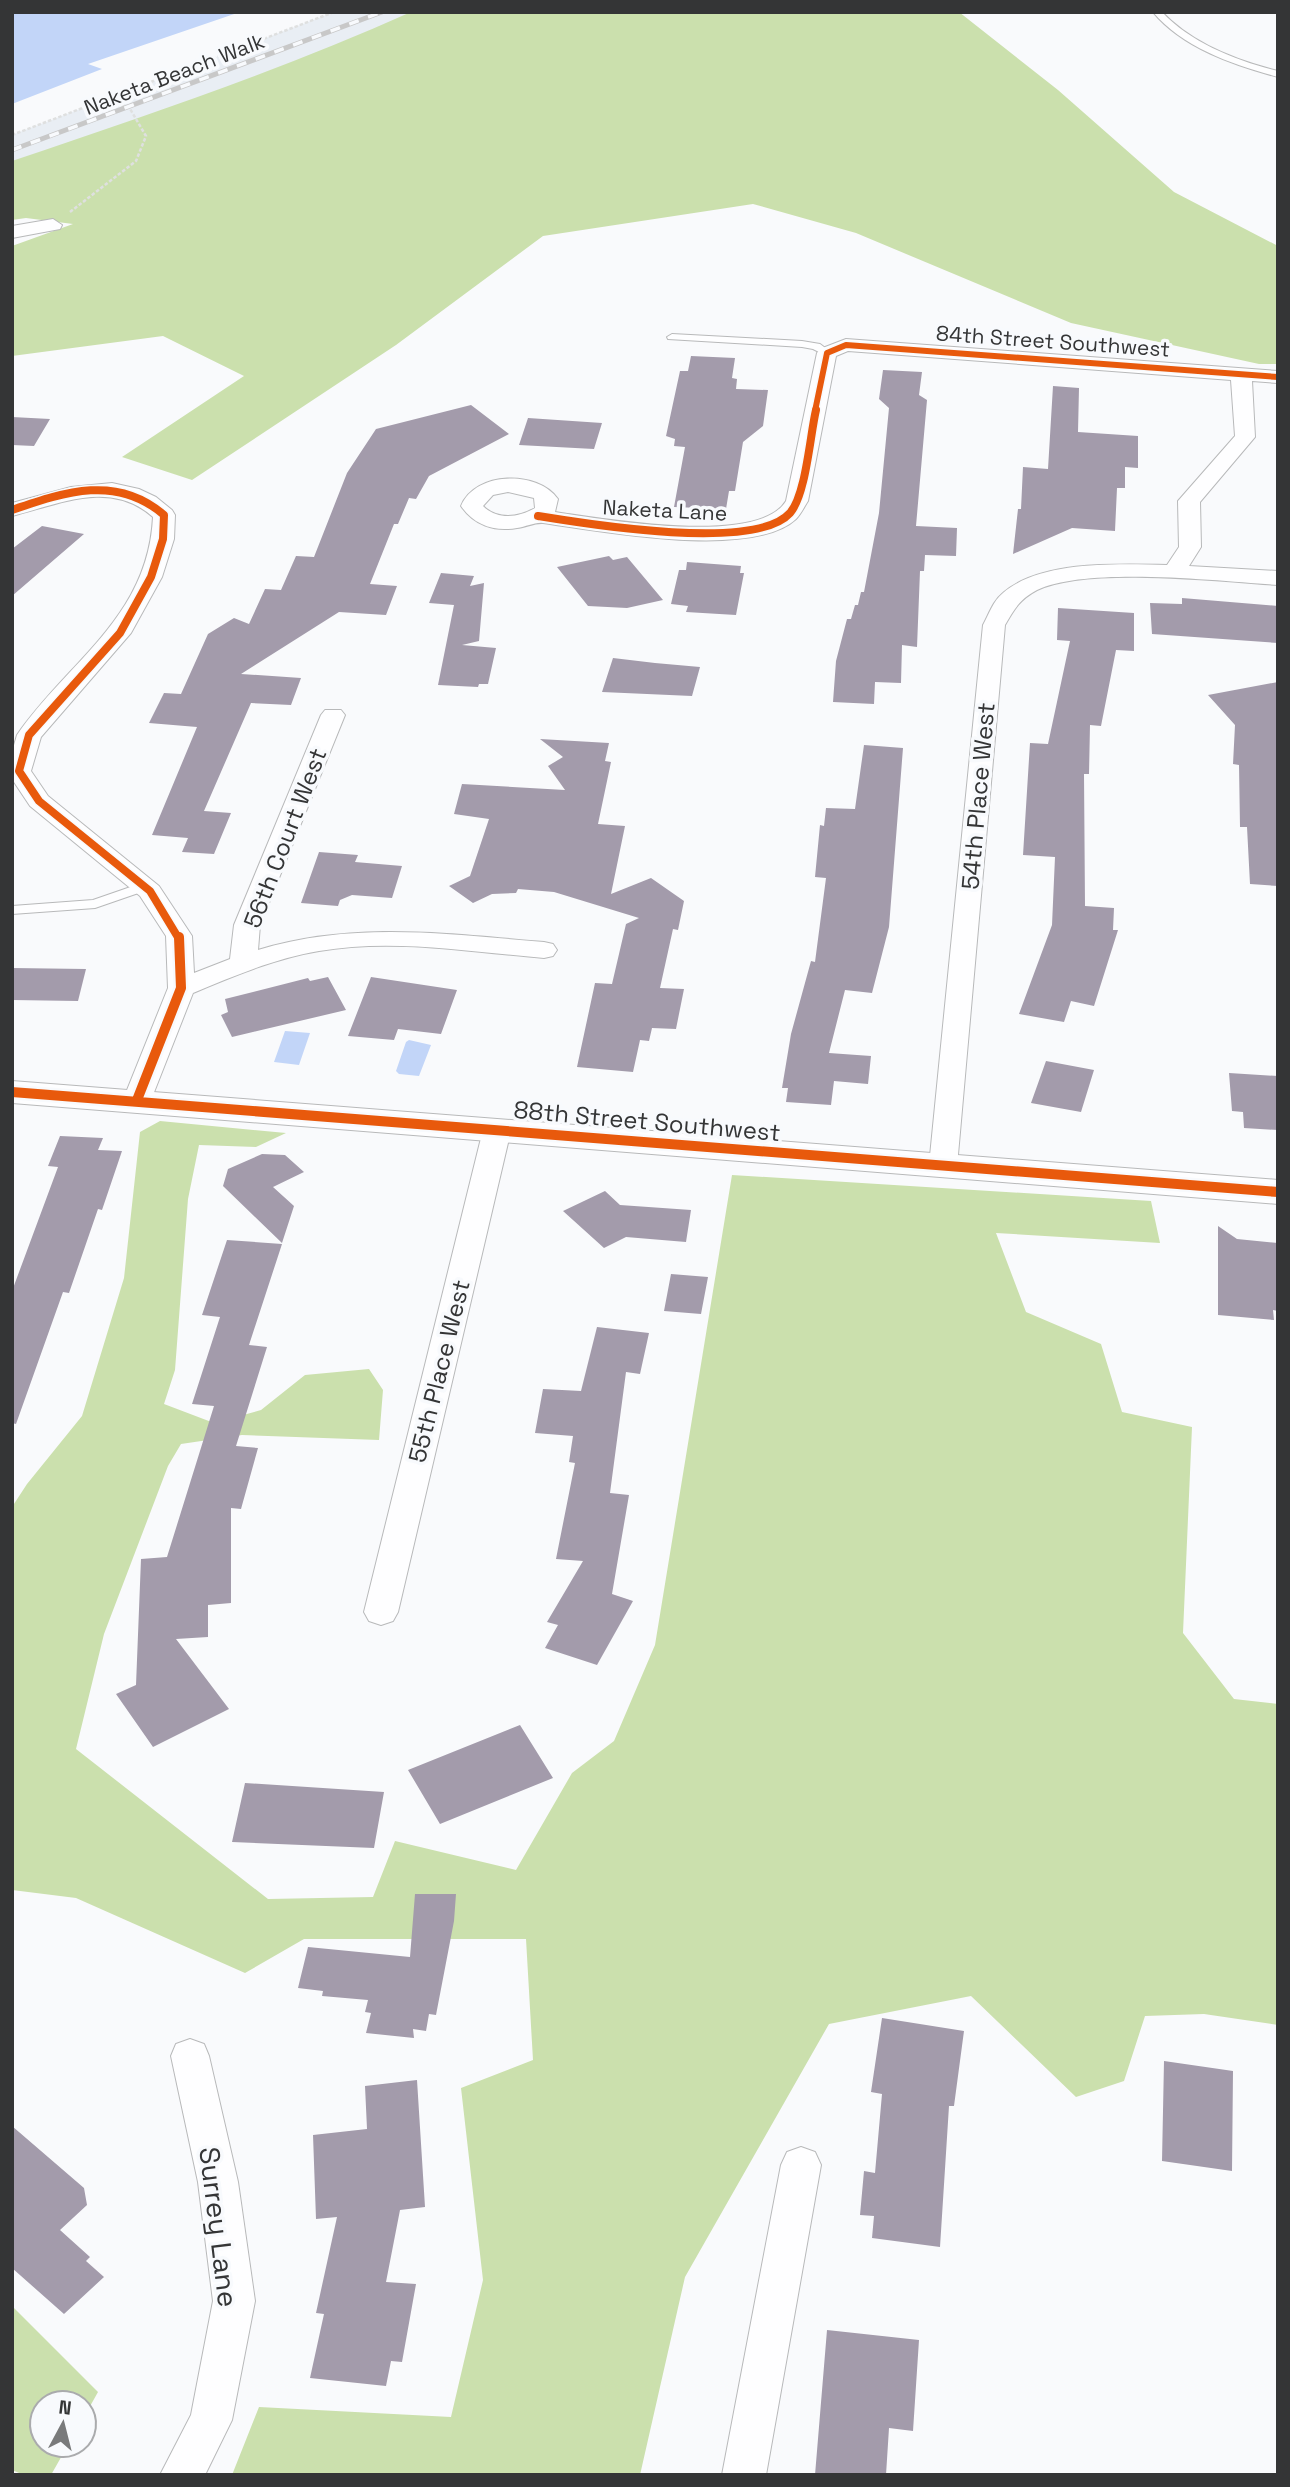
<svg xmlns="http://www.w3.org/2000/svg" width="1290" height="2487" font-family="'Space Grotesk',sans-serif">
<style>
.built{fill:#e9eef4}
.forest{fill:#cbe0ad}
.water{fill:#c2d5f8}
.building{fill:#a39bab}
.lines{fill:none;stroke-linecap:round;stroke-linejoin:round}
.service-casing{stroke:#b8b9ba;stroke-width:2}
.minor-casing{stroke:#b8b9ba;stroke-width:2}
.tertiary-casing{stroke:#b8b9ba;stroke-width:2}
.path{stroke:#dfe0e0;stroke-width:2.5;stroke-dasharray:3.5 2;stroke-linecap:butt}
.service{fill:#fefeff;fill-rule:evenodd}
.minor{fill:#fefeff;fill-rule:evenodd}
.tertiary{fill:#fefeff;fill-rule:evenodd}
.rail-casing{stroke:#c8c8c8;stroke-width:5}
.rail{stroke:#f8fafd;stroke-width:3.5;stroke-dasharray:10;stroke-linecap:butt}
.cycleway-far2-casing{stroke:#f8fafd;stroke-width:9}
.cycleway-far1-casing{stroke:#f8fafd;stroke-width:11}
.cycleway-casing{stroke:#f8fafd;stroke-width:15}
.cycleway-far2{stroke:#e8590c;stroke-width:6}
.cycleway-far1{stroke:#e8590c;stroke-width:8}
.cycleway{stroke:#e8590c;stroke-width:10}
.labels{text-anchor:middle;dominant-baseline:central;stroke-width:7;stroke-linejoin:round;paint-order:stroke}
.far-street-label{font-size:21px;fill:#343536;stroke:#f8fafd}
.street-label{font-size:24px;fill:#343536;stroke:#f8fafd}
.near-street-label{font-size:28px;fill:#343536;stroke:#f8fafd}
</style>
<rect width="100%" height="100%" fill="#f9fafc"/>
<path class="built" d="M334 12H434L12 175V135Z"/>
<path class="forest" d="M411 12H959L1058 90 1174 192 1278 246V364H1259L1071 323 856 233 753 204 543 236 396 345 192 480 122 457 244 376 163 336 12 356V246L73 224 26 218 12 220V161C147 115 282 70 411 12Z
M160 1121 286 1133 256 1147 199 1145 188 1199 175 1370 164 1404 214 1423 261 1410 305 1375 369 1369 383 1390 379 1440 242 1435 181 1444 168 1466 104 1634 76 1749 268 1899 373 1897 395 1841 516 1870 572 1773 614 1741 655 1645 732 1175 1151 1201 1160 1243 996 1233 1026 1312 1101 1344 1122 1412 1192 1427 1183 1633 1234 1699 1278 1704V2025L1204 2014 1145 2016 1124 2081 1076 2097 971 1996 829 2024 685 2277 640 2475H232L259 2407 451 2417 483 2280 461 2088 533 2060 526 1939H304L245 1973 76 1898 12 1890V1507L27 1484 82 1416 124 1278 140 1132Z
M12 2306 98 2392 84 2417V2403H42V2445H68L51 2475H24L12 2470Z"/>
<path class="water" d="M12 12H240L88 64 102 69 12 104Z
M285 1031 310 1033 299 1065 274 1062Z
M409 1040 431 1045 419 1076 399 1074 396 1071 406 1042Z"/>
<path class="building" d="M691 356 735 358 732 378 737 379 736 389 768 390 763 426 743 442 735 491H729L726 509 674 507 685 447 674 446 675 439 666 436 680 371H688Z
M883 370 922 372 919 395 927 400 916 526 957 528 956 556 925 555 924 571H920L917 647 902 645 901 683 875 682 874 704 833 702 836 661 847 619H851L855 605H858L861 592H864L879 513 889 408 879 399Z
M1053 386 1079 388 1078 432 1138 436V468L1125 467V488H1117L1115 531 1072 528 1013 554 1018 509H1021L1023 467 1048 469Z
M471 405 509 434 429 476 416 499 409 498 398 524H394L370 584 397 586 386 615 339 612 241 674 301 678 291 705 251 703 204 811 231 813 214 854 182 852 188 838 152 835 197 727 149 723 164 693 181 694 208 634 234 618 249 624 265 589 281 590 296 556 314 557 347 473 376 429Z
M12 417 50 419 34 446 12 445Z
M528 418 602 423 594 449 519 445Z
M42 526 84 534 12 596V549Z
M609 556 613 560 627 557 663 600 627 608 588 606 557 567Z
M687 562 741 566 740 573H744L736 615 686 612 688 606 671 604 679 570H686Z
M441 573 474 576 470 586 484 583 479 641 462 645 496 648 488 684H479L478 687 438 685 454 605 429 603Z
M1182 598 1278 606V643L1152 634 1150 603 1182 604Z
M1058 608 1134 613V651L1116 650 1101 726 1090 725 1089 774H1084L1085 906 1114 908 1113 930H1118L1094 1006 1071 1001 1064 1022 1019 1014 1052 925 1055 857 1023 855 1030 743 1048 744 1070 641 1057 640Z
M613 658 655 663 700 667 692 696 602 692Z
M1278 682V886L1250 884 1247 827H1240L1239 765 1233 764 1235 725 1208 695Z
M540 739 609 743 605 761 611 762 598 824 625 826 611 894 651 878 684 901 678 930 673 929 660 988 684 989 676 1029 652 1028 649 1041 640 1040 633 1072 577 1067 595 983 612 984 626 924 639 918 554 892 518 889 516 893 492 894 473 903 449 886 470 876 489 819 454 814 462 784 565 790 548 766 563 757Z
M864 745 903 748 889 927 872 993 845 990 829 1053 871 1056 868 1084 834 1081 831 1105 786 1102 788 1088H782L791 1034 811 961 815 962 826 878 815 877 820 825 824 826 826 808 855 809Z
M319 852 358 855 355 862 402 866 392 898 352 895 340 900 338 906 301 903Z
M12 968 86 969 78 1001 12 1000Z
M328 977 346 1010 232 1037 221 1015 228 1012 225 999 308 978 310 981Z
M371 977 457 990 441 1034 398 1029 394 1040 348 1036Z
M1046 1061 1094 1070 1081 1112 1031 1103Z
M1229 1073 1278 1076V1130L1244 1128 1243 1112 1232 1111Z
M60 1136 103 1138 98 1150 122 1151 102 1210 98 1209 69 1293 63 1292 16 1424 12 1423V1291L58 1167 48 1166Z
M262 1154 285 1155 304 1172 273 1187 294 1206 282 1243 223 1186 228 1169Z
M605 1191 620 1205 691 1210 686 1242 626 1237 604 1248 563 1211Z
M1218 1226 1237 1239 1278 1243V1311L1273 1310 1274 1320 1218 1315Z
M227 1240 282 1244 249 1345 267 1347 236 1446 258 1448 241 1509 231 1508V1603L208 1605V1637L176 1639 229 1709 153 1747 116 1694 136 1685 141 1559 167 1557 214 1406 192 1404 220 1317 202 1315Z
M671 1274 708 1277 701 1314 664 1311Z
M597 1327 649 1333 640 1374 626 1372 610 1493 629 1495 612 1594 633 1601 597 1665 545 1648 558 1625 547 1622 583 1561 556 1559 575 1463 569 1462 573 1436 535 1433 543 1389 581 1391Z
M520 1725 553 1778 440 1824 408 1770Z
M245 1783 384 1792 374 1848 232 1842Z
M415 1894H456L454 1921 436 2015 429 2014 426 2031 413 2029 414 2038 366 2033 371 2013 365 2012 368 2000 322 1996 323 1991 298 1988 308 1947 410 1957Z
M882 2018 964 2031 954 2106H949L940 2247 872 2238 874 2216 860 2215 864 2171 875 2173 882 2094 871 2092Z
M1164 2061 1233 2071 1232 2171 1162 2161Z
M417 2080 425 2207 400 2210 386 2282 416 2284 402 2362 391 2361 386 2386 310 2378 324 2314 316 2313 337 2217 316 2219 313 2135 367 2129 365 2086Z
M12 2126 84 2188 87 2205 60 2230 90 2257 86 2261 104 2277 64 2314 12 2268Z
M827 2330 919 2340 913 2431 889 2428 886 2475H815Z"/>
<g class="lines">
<defs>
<path id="service" d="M1153 12H1162C1191 43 1237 61 1278 71V77C1234 65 1183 48 1153 12Z
M672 334 802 341 820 344 832 353 827 356 813 349 802 347 668 339 667 337Z
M145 882 152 886 150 889 95 908 12 914V906L93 900Z"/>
<path id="minor" d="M53 219 62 225 60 229 12 238V226Z
M846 339 1278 371V383L1252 381 1255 437 1200 502 1201 547 1189 566 1278 571V585C1220 581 1087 566 1037 590 1020 599 1014 609 1005 625L957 1166 953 1173 943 1175 933 1173 929 1166 983 625C989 614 993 601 1003 593 1041 560 1119 564 1167 565L1179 547 1178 501 1235 436 1231 380 848 351 836 356 808 501C804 507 801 514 796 519 752 560 600 531 543 523 535 522 526 527 517 528 494 532 474 525 461 506 475 471 538 470 558 499L555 512 561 513C608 520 759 546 786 501L817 353 820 349ZM508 492 534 498 535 508C518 518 497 520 483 506L493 495Z
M112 483 139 489 156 497 172 510 175 515 174 539 162 577 131 633 41 737 31 771 48 796 159 886 192 936 194 973 230 959 234 925 321 715 325 710H341L345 715 260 925 258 950C353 921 446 934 544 942L553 944 557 950 553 956 544 958C470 952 393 938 319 951 276 958 234 976 193 993L151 1100 147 1106 137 1109 127 1106 123 1100 168 988 166 936 140 896 30 806 12 779V752L17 735C68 661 148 618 153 517 110 479 60 504 12 516V503L71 487Z
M497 1121 507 1124 511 1130 398 1612 393 1621 381 1625 369 1621 364 1612 483 1130 487 1124Z
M190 2039 204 2044 209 2056 238 2182 255 2301 232 2420 205 2475H160L191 2415 213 2301 198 2182 171 2056 176 2044Z
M801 2147 815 2152 821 2165 766 2475H722L781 2165 787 2152Z"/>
<path id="tertiary" d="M12 1081 1278 1180V1204L12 1103Z"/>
</defs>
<use href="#service" class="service-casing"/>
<use href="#minor" class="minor-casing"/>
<use href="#tertiary" class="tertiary-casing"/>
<path class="path" d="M12 135 334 12
M70 212 136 161 146 136 129 107 107 102"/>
<use href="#service" class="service"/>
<use href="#minor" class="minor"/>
<use href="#tertiary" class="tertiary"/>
<defs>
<path id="rail" d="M12 150 382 12"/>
</defs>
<use href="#rail" class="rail-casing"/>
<use href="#rail" class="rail"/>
<defs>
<path id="cycleway-far2" d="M815 411 827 353 846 345 1278 377"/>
<path id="cycleway-far1" d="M12 510C65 492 117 474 164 515L163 539 151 577 120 633 29 735 19 771 39 801 150 891 179 939
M538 516C587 524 755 552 790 513 806 495 810 435 816 410"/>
<path id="cycleway" d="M12 1092 1278 1192
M137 1100 181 988 179 937"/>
</defs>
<use href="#cycleway-far2" class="cycleway-far2-casing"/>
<use href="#cycleway-far1" class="cycleway-far1-casing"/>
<use href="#cycleway" class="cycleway-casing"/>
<use href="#cycleway-far2" class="cycleway-far2"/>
<use href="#cycleway-far1" class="cycleway-far1"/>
<use href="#cycleway" class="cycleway"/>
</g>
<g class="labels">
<g class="far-street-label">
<text transform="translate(174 74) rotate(-21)">Naketa Beach Walk</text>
<text transform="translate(1053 341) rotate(4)">84th Street Southwest</text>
<text transform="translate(665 510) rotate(3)">Naketa Lane</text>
</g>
<g class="street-label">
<text transform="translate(978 796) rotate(-85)">54th Place West</text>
<text transform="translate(285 838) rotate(-69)">56th Court West</text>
<text transform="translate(647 1121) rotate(5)">88th Street Southwest</text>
<text transform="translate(439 1371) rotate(-76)">55th Place West</text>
</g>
<g class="near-street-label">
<text transform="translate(219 2227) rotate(83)">Surrey Lane</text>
</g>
</g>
<rect width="1290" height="2487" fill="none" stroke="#343536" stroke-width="28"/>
<g transform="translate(63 2424) rotate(7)"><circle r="33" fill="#f8fafd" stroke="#aaabad" stroke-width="2"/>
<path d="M0-5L12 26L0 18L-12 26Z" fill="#797a7b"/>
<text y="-10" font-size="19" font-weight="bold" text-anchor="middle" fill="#343536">N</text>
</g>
</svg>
